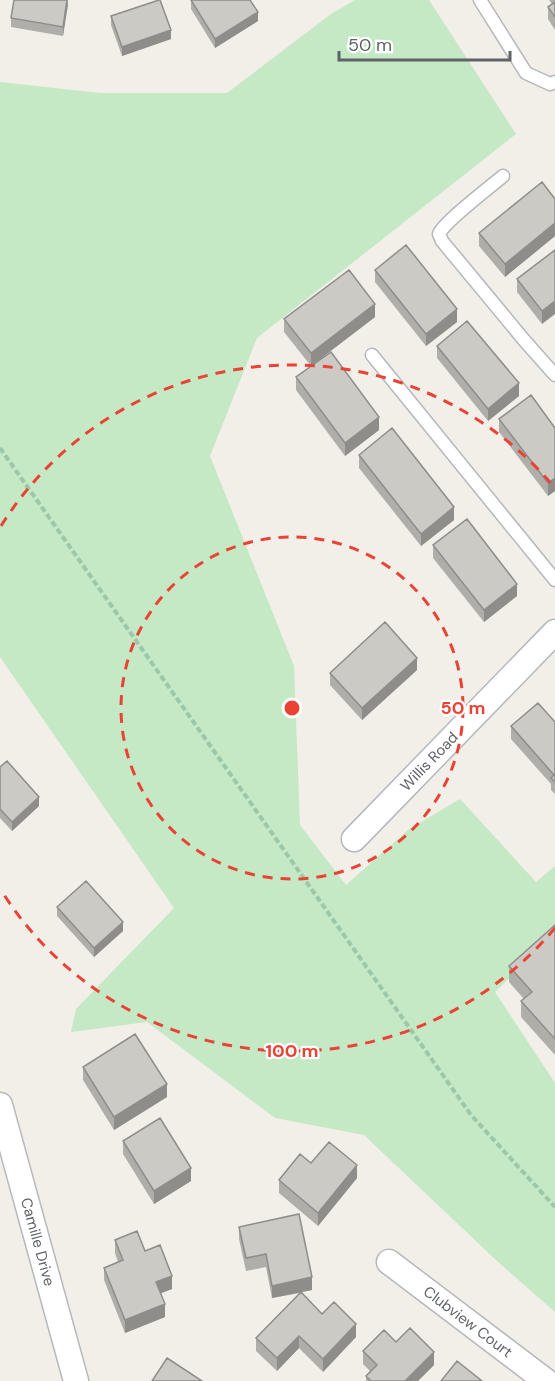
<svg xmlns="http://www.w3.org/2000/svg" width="555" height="1381" font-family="'DM Sans',sans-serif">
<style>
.green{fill:#c5e8c5}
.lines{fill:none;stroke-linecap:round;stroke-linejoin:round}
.service-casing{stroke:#b5b8bc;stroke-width:15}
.minor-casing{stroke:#b5b8bc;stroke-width:27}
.path{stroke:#9cc7a9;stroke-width:4;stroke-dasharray:6 3;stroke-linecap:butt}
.service{stroke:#fff;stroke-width:12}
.minor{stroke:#fff;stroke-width:24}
.wall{fill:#afaea9}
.shaded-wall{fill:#8f8d8a}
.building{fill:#cccac5;stroke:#8f8d8a;stroke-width:1.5}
.ring{fill:none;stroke:#ea4335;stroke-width:3;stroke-dasharray:10 8}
.labels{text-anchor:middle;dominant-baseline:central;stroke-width:4.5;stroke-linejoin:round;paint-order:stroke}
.street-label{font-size:15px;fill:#5f6368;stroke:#fff}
.centre{fill:#ea4335;stroke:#fff;stroke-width:3}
.ring-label{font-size:18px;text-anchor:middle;font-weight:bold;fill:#ea4335;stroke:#fff;stroke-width:4.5;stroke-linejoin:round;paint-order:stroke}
</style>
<rect width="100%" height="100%" fill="#f1efe8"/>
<path class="green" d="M355 0H429L516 134 257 338 210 456 294 666 300 825 346 885 408 830 460 799 536 882 555 866V934L495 992 555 1083V1312L497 1261 364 1135 275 1118 147 1022 71 1032 76 1009 174 908 0 657V82L100 93H227L331 14Z"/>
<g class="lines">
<defs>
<path id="service" d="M480 0 526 73 550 84 555 82
M503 176C490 187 444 222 439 234L442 241 524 340 555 375
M372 355 555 580"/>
<g id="minor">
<path id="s1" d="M354 839 555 632"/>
<path id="s2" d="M0 1105 76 1381"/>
<path id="s3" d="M389 1262 546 1381"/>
</g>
</defs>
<use href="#service" class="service-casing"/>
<use href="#minor" class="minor-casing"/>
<path class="path" d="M0 448 471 1115 555 1207"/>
<use href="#service" class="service"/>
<use href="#minor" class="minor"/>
</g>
<path class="wall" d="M68 0 63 36 11 27V18Z
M191 0 258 21 215 48 191 9Z
M549 0H555V30L548 19V7L552 4Z
M111 16 171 39 122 56 111 25Z
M555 199V236L505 277 479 246V233Z
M555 250 542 324 517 292V279Z
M375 270 457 322 426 346 375 282Z
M375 317 311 366 284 332V319Z
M437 346 519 396 488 421 437 358Z
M296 377 379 430 345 456 296 390Z
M499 419 555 428V491L548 496 499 432Z
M359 455 454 520 421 546 359 468Z
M433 545 517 596 484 622 433 558Z
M417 670 362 720 330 685V673Z
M555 722V794L551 790V784L511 739V726Z
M0 767 39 806 12 831 0 818Z
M57 907 123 931 94 957 57 916Z
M555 925V1055L521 1017V1001L524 999 509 982V966Z
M83 1067 167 1097 114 1130 83 1080Z
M123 1141 191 1181 154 1204 123 1154Z
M311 1163 357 1178 318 1226 279 1193V1180Z
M239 1227 312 1290 301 1292 322 1314 356 1337 323 1372 299 1348 277 1371 256 1351V1338L300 1293 272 1298 266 1267 246 1271 239 1239Z
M115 1240 145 1251 172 1289 161 1293 165 1317 125 1333 104 1280V1268L118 1262 115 1253Z
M396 1342 434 1365 418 1381H366V1376L370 1371 363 1364V1351Z"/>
<path class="shaded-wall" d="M67 0 68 5 63 36V27Z
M258 12V21L215 48V39Z
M171 30V39L122 56V47Z
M555 223V236L505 277V264Z
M555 301V314L542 324V311Z
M375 304V317L311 366V353Z
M457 309V322L426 346V334Z
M519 383V396L488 421V409Z
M379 417V430L345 456V443Z
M555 478V491L548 496V483Z
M454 507V520L421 546V534Z
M517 584V596L484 622V610Z
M417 658V670L362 720V708Z
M39 797V806L12 831V822Z
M123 922V931L94 957V948Z
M167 1084V1097L114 1130V1117Z
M357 1165V1178L318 1226V1213Z
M191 1168V1181L154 1204V1191Z
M172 1276V1289L156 1295V1282Z
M312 1277V1290L272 1298V1286Z
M165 1304V1317L125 1333V1320Z
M356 1324V1337L323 1372V1359Z
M299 1336V1348L277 1371V1358Z
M434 1352V1365L418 1381H405Z"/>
<path class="building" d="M14 0H67L63 27 11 18Z
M159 0H160L171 30 122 47 111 16Z
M191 0H250L258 12 215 39Z
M555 2V17L548 7Z
M542 182 555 199V223L505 264 479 233Z
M406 245 457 309 426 334 375 270Z
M555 250V301L542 311 517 279Z
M349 270 375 304 311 353 284 319Z
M467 321 519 383 488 409 437 346Z
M331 352 379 417 345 443 296 377Z
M531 395 555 428V478L548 483 499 419Z
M392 428 454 507 421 534 359 455Z
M467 519 517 584 484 610 433 545Z
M385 622 417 658 362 708 330 673Z
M538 703 555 722V782L551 778 554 775 511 726Z
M7 761 39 797 12 822 0 809V767Z
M86 881 123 922 94 948 57 907Z
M555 925V1039L521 1001 532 992 509 966Z
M135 1034 167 1084 114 1117 83 1067Z
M160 1118 191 1168 154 1191 123 1141Z
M329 1142 357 1165 318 1213 279 1180 300 1154 311 1163Z
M299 1214 312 1277 272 1286 266 1254 246 1258 239 1227Z
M137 1231 145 1251 160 1245 172 1276 156 1282 165 1304 125 1320 104 1268 123 1260 115 1240Z
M301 1292 322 1314 334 1302 356 1324 323 1359 299 1336 277 1358 256 1338Z
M410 1328 434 1352 405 1381H371L366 1376 377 1365 363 1351 384 1330 396 1342Z
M167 1358 202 1381H152Z
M457 1361 482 1381H441Z"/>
<g class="ring">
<circle cx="292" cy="708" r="171"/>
<path d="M555 928A343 343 0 0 1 1 890M1 526A343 343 0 0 1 555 488"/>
</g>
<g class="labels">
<g class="street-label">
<text stroke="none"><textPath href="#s1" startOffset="108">Willis Road</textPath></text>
<text stroke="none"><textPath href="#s2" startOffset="142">Camille Drive</textPath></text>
<text stroke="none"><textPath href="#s3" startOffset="99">Clubview Court</textPath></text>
</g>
</g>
<circle cx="292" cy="708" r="9" class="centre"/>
<g class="ring-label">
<text x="463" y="714">50 m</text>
<text x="292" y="1057">100 m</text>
</g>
<path d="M339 51v9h171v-9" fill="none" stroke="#5f6368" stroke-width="3"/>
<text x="348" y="51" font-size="18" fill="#5f6368" stroke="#ffffff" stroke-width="4.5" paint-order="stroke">50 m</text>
</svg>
